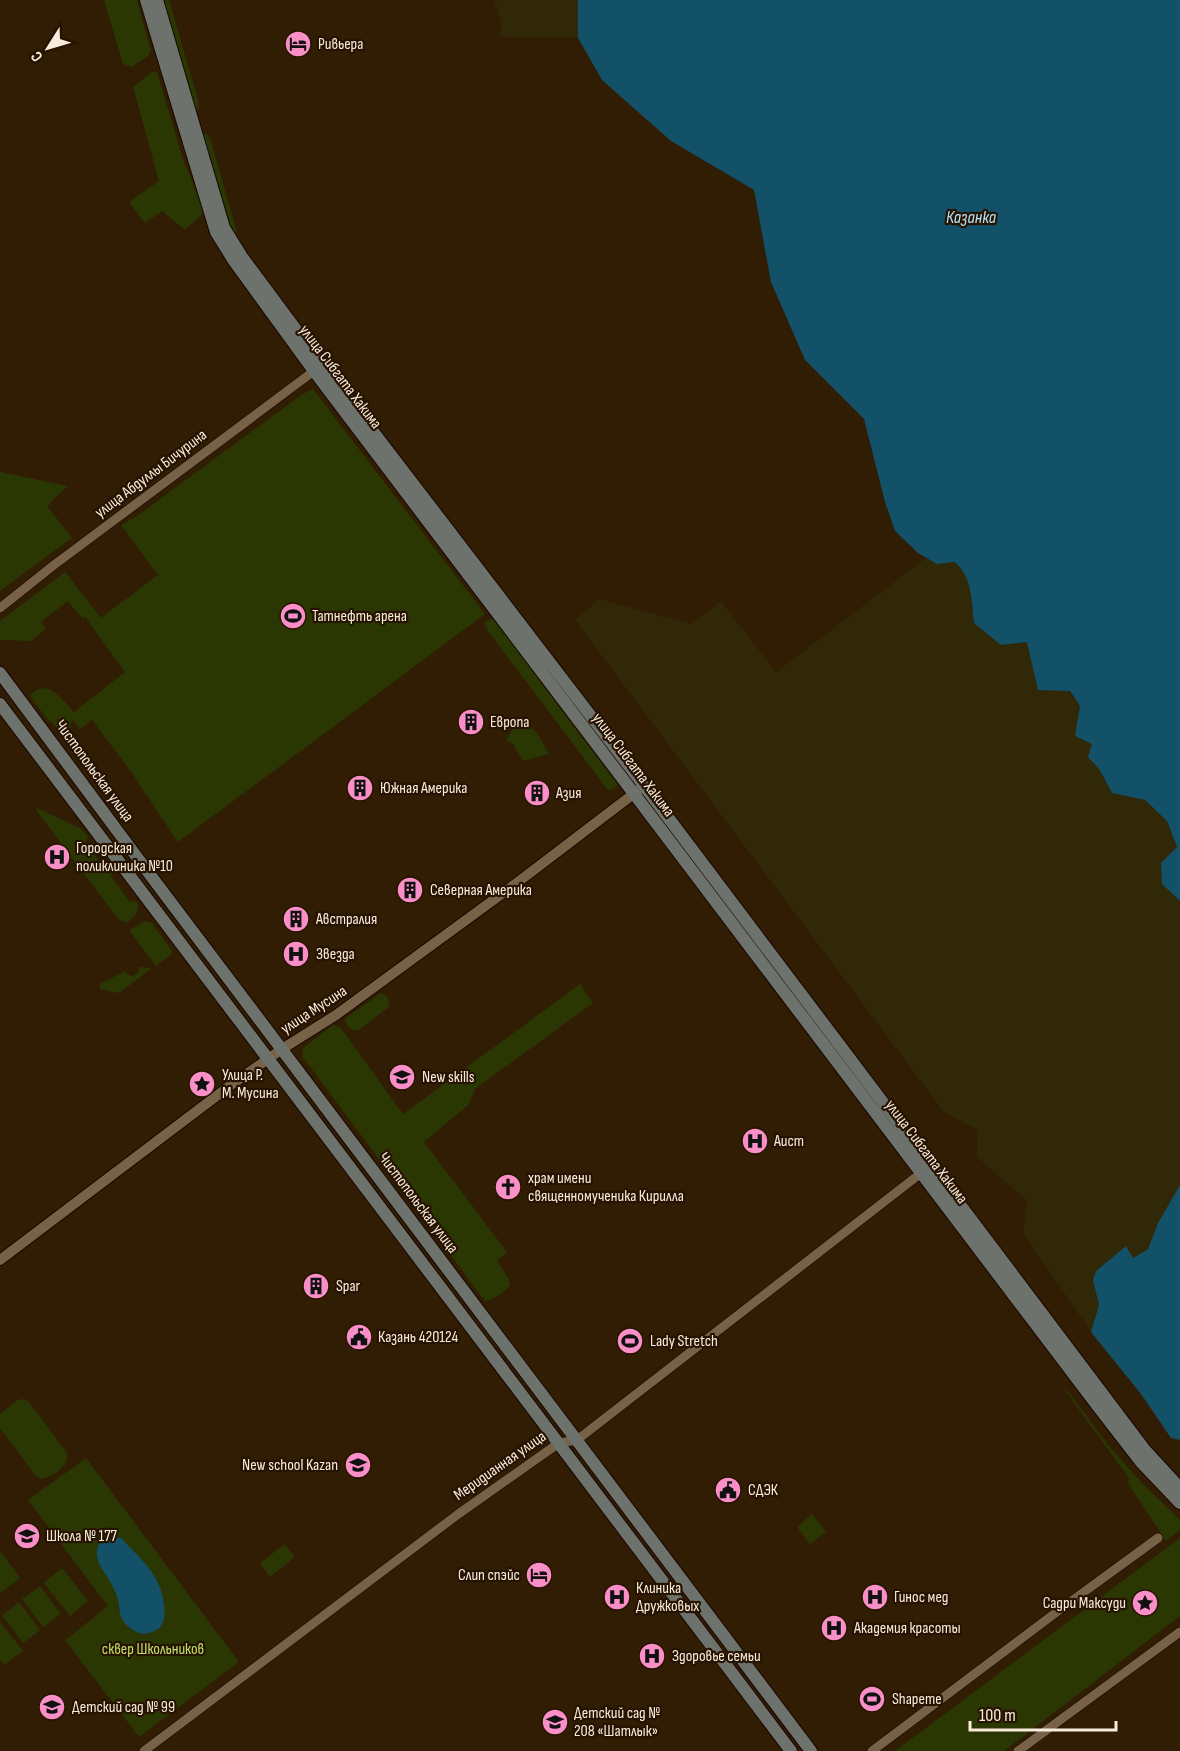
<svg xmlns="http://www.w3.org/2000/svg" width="1180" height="1751" font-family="'Sofia Sans Condensed',sans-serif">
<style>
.green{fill:#2b3703}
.sand{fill:#302807}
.water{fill:#135169}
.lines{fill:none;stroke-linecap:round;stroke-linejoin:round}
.minor-casing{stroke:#170600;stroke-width:10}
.tertiary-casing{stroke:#170600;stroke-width:12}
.secondary-casing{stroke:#170600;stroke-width:14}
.minor{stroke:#786247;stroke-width:9}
.tertiary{stroke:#786247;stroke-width:10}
.secondary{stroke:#6e726c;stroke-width:12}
.labels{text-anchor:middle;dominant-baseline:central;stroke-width:4.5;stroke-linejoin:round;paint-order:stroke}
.poi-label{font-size:16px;fill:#faecdd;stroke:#261300;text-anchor:start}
.street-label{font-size:16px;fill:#faecdd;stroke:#261300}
.park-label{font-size:16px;fill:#bfe06a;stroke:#261300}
.water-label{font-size:18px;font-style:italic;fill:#b3e4fc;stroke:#261300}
</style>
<rect width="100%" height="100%" fill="#301d03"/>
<path class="green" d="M104 0H137L151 51 148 56 132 67 123 64Z
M162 0H169L198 100 199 109 196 111Z
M152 72H157L183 159 202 206V214L185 230 162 211 145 223 129 202 159 181 133 87Z
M202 134H207L212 144 237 233 234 231 228 222Z
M313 389 485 614 178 842 132 773 92 720 80 729 72 719 68 740 44 715 30 696C45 677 61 697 72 710L73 713 125 672 85 617 82 618 68 601 41 622 46 629 31 641 0 640V621L65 572 101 618 158 575 121 525 137 516 301 395Z
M0 472 68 486 47 506 72 538 0 591Z
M490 619 494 620 618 785 614 789 608 790 485 627V623Z
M520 717 537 733 549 754 523 761 513 744 506 740Z
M37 808 80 828 88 836 85 843 105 868 113 869 111 876 129 901 137 902C140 912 134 917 127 922L119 920 36 810Z
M145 921 152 923 172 951V954L156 966 129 930Z
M140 967 152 968 119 993 100 989V984L125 971 127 975 133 976 138 973Z
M580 984 593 1003 475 1089 469 1104 424 1142 507 1252 497 1261 509 1279 510 1285C504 1292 495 1300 485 1301L302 1056 303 1048 333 1025 341 1028 403 1114Z
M381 993 387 996 390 1006 360 1029C352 1033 349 1028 345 1021L346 1018Z
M1064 1386 1108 1445 1139 1480 1180 1520V1530L1166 1541 1128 1483 1129 1478 1067 1393Z
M24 1399 29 1402 67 1453C70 1466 53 1476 42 1479L36 1476 0 1428V1414L18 1400Z
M86 1458 239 1662 139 1737 65 1640 108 1606 28 1500Z
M812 1514 826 1532 810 1544 797 1527Z
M1180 1538V1616L1004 1751H895Z
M285 1544 295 1557 270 1577 260 1563Z
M0 1551 20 1578 0 1593Z
M62 1568 88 1601 70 1616 44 1583Z
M40 1586 61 1614 43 1627 22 1599Z
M19 1602 40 1630 23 1643 2 1615Z
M0 1622 23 1651 4 1665 0 1660Z"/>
<path class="sand" d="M494 0H578V38L500 37 501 22Z
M926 558 937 564 955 562C972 577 972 602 975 623L1028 641 1080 706 1075 736 1093 744 1088 757 1099 769 1111 793 1145 800 1167 821 1177 847 1161 863 1162 883 1180 901V1185L1158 1223 1148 1249 1133 1258 1126 1246 1096 1271 1093 1280 1099 1305 1091 1332 1023 1233 1027 1201 977 1157V1130L943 1111 575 620 599 599 691 624 721 601 776 672Z"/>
<path class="water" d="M578 0H1180V901L1162 884 1161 863 1177 847 1167 821 1145 800 1112 793 1099 769 1088 757 1092 744 1075 736 1080 706 1070 691 1038 690 1027 642 1001 645 974 623C972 602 972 577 955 562L937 564 918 553 895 531 885 502 864 419 805 360 771 282 754 190 671 141 602 80 578 38Z
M1180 1185V1440L1171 1438 1141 1394 1091 1332 1099 1305 1093 1280 1096 1271 1126 1246 1133 1258 1148 1249 1158 1223Z
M109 1537 121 1538C140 1559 161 1574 164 1605 165 1612 165 1621 160 1627 155 1632 146 1635 139 1633 134 1631 127 1626 124 1622 119 1616 120 1608 118 1600 117 1595 114 1589 111 1583 106 1573 95 1563 97 1550 98 1543 103 1541 109 1537Z"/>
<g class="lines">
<defs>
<path id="minor" d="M0 608 54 565 318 368
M144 1751 457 1515 559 1443 577 1440 925 1170
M872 1751 1062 1608 1158 1538
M1018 1751 1180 1632"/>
<path id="tertiary" d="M0 1260 231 1085 282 1049 336 1015 518 882 640 789"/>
<path id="secondary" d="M146 0 216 232 234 261 314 371 1099 1408 1141 1462 1180 1503
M157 0 224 228 242 257 329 374 636 775 1145 1450 1180 1488
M0 673 148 872 811 1751
M0 704 791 1751"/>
</defs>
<use href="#minor" class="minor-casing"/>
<use href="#tertiary" class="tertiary-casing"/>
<use href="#secondary" class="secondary-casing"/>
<use href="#minor" class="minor"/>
<use href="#tertiary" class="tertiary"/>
<use href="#secondary" class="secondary"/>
</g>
<defs>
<symbol id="hotel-disc" viewBox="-11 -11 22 22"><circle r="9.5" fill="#fa8fc8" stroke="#261300"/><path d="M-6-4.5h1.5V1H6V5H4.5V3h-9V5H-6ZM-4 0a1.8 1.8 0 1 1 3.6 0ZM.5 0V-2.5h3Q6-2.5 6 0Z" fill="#111"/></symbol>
<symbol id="stadium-disc" viewBox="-11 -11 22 22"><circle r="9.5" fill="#fa8fc8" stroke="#261300"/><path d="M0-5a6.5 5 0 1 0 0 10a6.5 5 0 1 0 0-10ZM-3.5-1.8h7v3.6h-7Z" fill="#111"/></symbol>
<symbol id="building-disc" viewBox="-11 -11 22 22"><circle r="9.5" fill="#fa8fc8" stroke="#261300"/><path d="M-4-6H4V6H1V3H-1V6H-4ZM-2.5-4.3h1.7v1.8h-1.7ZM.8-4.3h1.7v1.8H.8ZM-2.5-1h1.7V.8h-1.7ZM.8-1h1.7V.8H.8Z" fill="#111"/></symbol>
<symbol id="hospital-disc" viewBox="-11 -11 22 22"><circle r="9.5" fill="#fa8fc8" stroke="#261300"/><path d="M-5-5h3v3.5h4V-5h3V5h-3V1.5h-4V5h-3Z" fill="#111"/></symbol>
<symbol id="school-disc" viewBox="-11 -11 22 22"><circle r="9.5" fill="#fa8fc8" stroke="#261300"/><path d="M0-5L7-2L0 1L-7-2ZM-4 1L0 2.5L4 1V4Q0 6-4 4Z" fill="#111"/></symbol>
<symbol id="sight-disc" viewBox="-11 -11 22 22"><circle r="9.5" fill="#fa8fc8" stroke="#261300"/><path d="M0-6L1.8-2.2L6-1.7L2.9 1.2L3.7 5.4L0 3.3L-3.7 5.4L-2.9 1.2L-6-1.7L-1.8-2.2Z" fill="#111"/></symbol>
<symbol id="church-disc" viewBox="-11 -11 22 22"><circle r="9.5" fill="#fa8fc8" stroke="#261300"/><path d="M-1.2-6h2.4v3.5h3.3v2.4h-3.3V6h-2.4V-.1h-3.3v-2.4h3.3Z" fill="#111"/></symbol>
<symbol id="civic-disc" viewBox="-11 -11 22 22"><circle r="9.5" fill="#fa8fc8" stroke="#261300"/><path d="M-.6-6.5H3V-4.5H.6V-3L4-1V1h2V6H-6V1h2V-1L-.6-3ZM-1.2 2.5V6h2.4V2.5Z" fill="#111"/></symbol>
</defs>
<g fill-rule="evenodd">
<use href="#hotel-disc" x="283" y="29" width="30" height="30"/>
<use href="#stadium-disc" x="278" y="601" width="30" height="30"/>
<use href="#building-disc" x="456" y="707" width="30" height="30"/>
<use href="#building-disc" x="345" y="773" width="30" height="30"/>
<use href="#building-disc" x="522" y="778" width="30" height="30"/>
<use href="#hospital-disc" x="42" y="842" width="30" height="30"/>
<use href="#building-disc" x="395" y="875" width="30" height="30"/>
<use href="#building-disc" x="281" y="904" width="30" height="30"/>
<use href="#hospital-disc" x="281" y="939" width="30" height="30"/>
<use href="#school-disc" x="387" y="1062" width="30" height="30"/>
<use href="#sight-disc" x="187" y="1069" width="30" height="30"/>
<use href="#hospital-disc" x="740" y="1126" width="30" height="30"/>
<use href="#church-disc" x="493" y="1172" width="30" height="30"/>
<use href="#building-disc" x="301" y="1271" width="30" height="30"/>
<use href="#civic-disc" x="344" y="1322" width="30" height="30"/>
<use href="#stadium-disc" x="615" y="1326" width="30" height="30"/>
<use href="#school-disc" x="343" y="1450" width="30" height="30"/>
<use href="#civic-disc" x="713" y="1475" width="30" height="30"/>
<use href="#school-disc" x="12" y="1521" width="30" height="30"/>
<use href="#hotel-disc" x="524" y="1560" width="30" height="30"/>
<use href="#hospital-disc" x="602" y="1582" width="30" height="30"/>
<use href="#hospital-disc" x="860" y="1582" width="30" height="30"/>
<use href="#sight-disc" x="1130" y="1588" width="30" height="30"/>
<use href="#hospital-disc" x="819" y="1613" width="30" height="30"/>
<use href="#hospital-disc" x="637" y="1641" width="30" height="30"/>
<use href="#stadium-disc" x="857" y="1684" width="30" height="30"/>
<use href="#school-disc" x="37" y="1692" width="30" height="30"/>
<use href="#school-disc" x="540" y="1707" width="30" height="30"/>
</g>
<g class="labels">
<g class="poi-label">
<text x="318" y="44">Ривьера</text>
<text x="312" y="616">Татнефть арена</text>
<text x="490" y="722">Европа</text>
<text x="380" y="788">Южная Америка</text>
<text x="556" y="793">Азия</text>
<text x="76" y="848">Городская<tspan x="76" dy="18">поликлиника №10</tspan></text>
<text x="430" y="890">Северная Америка</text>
<text x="316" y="919">Австралия</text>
<text x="316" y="954">Звезда</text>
<text x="222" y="1075">Улица Р.<tspan x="222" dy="18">М. Мусина</tspan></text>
<text x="422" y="1077">New skills</text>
<text x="774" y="1141">Аист</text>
<text x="528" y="1178">храм имени<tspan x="528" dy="18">священномученика Кирилла</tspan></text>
<text x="336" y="1286">Spar</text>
<text x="378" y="1337">Казань 420124</text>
<text x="650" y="1341">Lady Stretch</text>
<text x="338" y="1465" text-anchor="end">New school Kazan</text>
<text x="748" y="1490">СДЭК</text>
<text x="46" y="1536">Школа № 177</text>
<text x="520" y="1575" text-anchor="end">Слип спэйс</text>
<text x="636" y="1588">Клиника<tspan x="636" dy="18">Дружковых</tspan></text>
<text x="894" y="1597">Гинос мед</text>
<text x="1126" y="1603" text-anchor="end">Садри Максуди</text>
<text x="854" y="1628">Академия красоты</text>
<text x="672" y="1656">Здоровье семьи</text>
<text x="892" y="1699">Shapeme</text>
<text x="72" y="1707">Детский сад № 99</text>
<text x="574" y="1713">Детский сад №<tspan x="574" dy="18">208 «Шатлык»</tspan></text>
</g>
<g class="street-label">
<text transform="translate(340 377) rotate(53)">улица Сибгата Хакима</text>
<text transform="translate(151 474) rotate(-37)">улица Абдуллы Бичурина</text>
<text transform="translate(633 765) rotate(53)">улица Сибгата Хакима</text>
<text transform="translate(94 771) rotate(54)">Чистопольская улица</text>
<text transform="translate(314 1010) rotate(-33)">улица Мусина</text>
<text transform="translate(926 1152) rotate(53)">улица Сибгата Хакима</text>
<text transform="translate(418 1203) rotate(53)">Чистопольская улица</text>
<text transform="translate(500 1466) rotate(-35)">Меридианная улица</text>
</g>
<g class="park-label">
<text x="153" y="1649">сквер Школьников</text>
</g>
<g class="water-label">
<text x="971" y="217">Казанка</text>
</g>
</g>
<g transform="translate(48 48) rotate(233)" stroke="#261300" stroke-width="4.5" paint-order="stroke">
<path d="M0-4.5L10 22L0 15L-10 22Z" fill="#faecdd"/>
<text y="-9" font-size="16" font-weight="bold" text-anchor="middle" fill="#faecdd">С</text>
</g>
<path d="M970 1721v9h146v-9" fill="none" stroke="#faecdd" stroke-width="3"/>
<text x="979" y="1721" font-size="18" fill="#faecdd" stroke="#261300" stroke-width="4.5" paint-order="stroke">100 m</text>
</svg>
